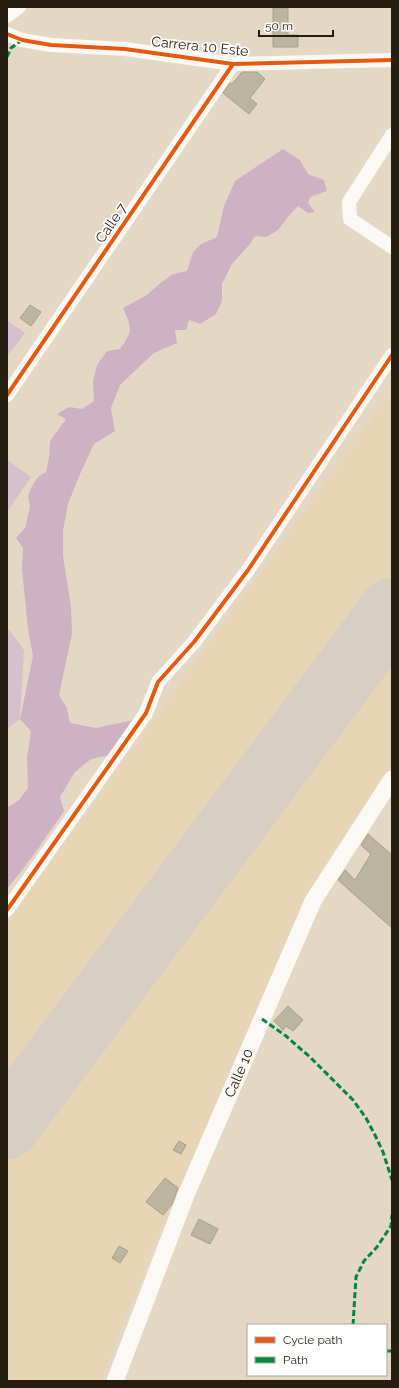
<svg xmlns="http://www.w3.org/2000/svg" width="399" height="1388" font-family="Raleway,sans-serif">
<style>
.built{fill:#e8d5b5}
.green{fill:#d7bfcd}
.forest{fill:#ceb2c4}
.lines{fill:none;stroke-linecap:round;stroke-linejoin:round}
.runway{stroke:#d7cfc3;stroke-width:66}
.building{fill:#bcb5a0;stroke:#a59f90}
.minor{stroke:#fbf9f6;stroke-width:14}
.major{stroke:#fbf9f6;stroke-width:17}
.quiet{stroke:#00873e;stroke-width:3;stroke-dasharray:6 3;stroke-linecap:butt}
.cycleway-casing{stroke:#fff;stroke-width:6}
.cycleway{stroke:#e8590c;stroke-width:4}
.labels{text-anchor:middle;dominant-baseline:central;stroke-width:3.5;stroke-linejoin:round;paint-order:stroke}
.street-label{font-size:14px;fill:#251d10;stroke:#fff}
</style>
<rect width="100%" height="100%" fill="#e4d8c5"/>
<path class="built" d="M392 390V767L295 927 193 1156 182 1191 163 1224 101 1381H7V923Z"/>
<path class="green" d="M7 320 25 333 8 355 7 354Z
M7 460 31 477 7 512Z
M7 627 24 650 20 719 7 729Z"/>
<path class="forest" d="M283 149 300 160 308 174 324 180 327 191 310 197 308 203 315 212 308 213 298 206 289 216 278 230 266 237 255 236 250 244 232 264 222 284V301L216 314 200 324 189 320 186 330H175L177 343 154 353 120 385 111 408 115 431 94 444 80 474 68 504 63 531V556L71 606 72 634 59 695 67 708 70 723 96 728 133 720 110 755 91 759 75 772 60 797 64 811 33 856 7 889V808L19 800 28 788 27 758 31 731 20 719 33 656 28 629 22 569 23 548 16 538 25 528 30 507 28 496 33 484 39 476 46 472 49 458 50 441 66 419 57 414 69 407 82 409 94 401 93 381 97 365 107 351 120 349C133 331 132 328 123 308L147 295 158 285 173 274 187 271 193 252 201 244 217 237 224 206 235 181Z"/>
<g class="lines">
<path class="runway" d="M7 1126 392 611"/>
</g>
<path class="building" d="M273 8H288V35H298V47H273Z
M242 72H257L265 79 250 98 257 104 249 114 223 93 230 83 232 84Z
M30 305 41 312 31 326 20 318Z
M368 834 392 855V928L338 880 345 870 355 880 371 854 361 845Z
M288 1006 303 1020 293 1031 286 1026 283 1030 274 1021Z
M179 1141 186 1145 181 1154 173 1150Z
M165 1178 178 1188 172 1204 163 1215 146 1202Z
M199 1219 218 1229 210 1244 191 1235Z
M119 1246 128 1251 120 1263 112 1258Z"/>
<g class="lines">
<path class="minor" d="M7 16 19 7
M7 34 22 40 51 45 125 49 233 64 392 60
M392 135 349 202 350 219 392 247
M7 395 233 64
M7 910 146 713 158 682 194 642 248 570 392 355"/>
<path class="major" id="s1" d="M115 1381 186 1195 313 901 392 779"/>
<path class="quiet" d="M7 57 11 48 22 40
M262 1019 286 1036 311 1058 353 1100 366 1118 375 1135 383 1152 392 1180
M353 1325 356 1277 364 1261 377 1247 391 1226 392 1215
M386 1351H392"/>
<defs>
<path id="cycleway" d="M7 34 22 40 51 45 125 49 233 64 392 60
M7 395 233 64
M7 910 146 713 158 682 194 642 248 570 392 355"/>
</defs>
<use href="#cycleway" class="cycleway-casing"/>
<use href="#cycleway" class="cycleway"/>
</g>
<g class="labels">
<g class="street-label">
<text transform="translate(200 46) rotate(6)">Carrera 10 Este</text>
<text transform="translate(111 223) rotate(-56)">Calle 7</text>
<text stroke="none"><textPath href="#s1" startOffset="332">Calle 10</textPath></text>
</g>
</g>
<rect width="399" height="1388" fill="none" stroke="#251d10" stroke-width="16"/>
<rect x="247" y="1324" width="140" height="52" fill="#ffffff" stroke="#a8a59f"/>
<rect x="255" y="1337" width="20" height="6" fill="#e8590c" stroke="#a8a59f"/>
<text x="283" y="1344" font-size="12" fill="#251d10">Cycle path</text>
<rect x="255" y="1357" width="20" height="6" fill="#00873e" stroke="#a8a59f"/>
<text x="283" y="1364" font-size="12" fill="#251d10">Path</text>
<path d="M259 30v6h74v-6" fill="none" stroke="#251d10" stroke-width="2"/>
<text x="265" y="30" font-size="12" fill="#251d10" stroke="#ffffff" stroke-width="3" paint-order="stroke">50 m</text>
</svg>
